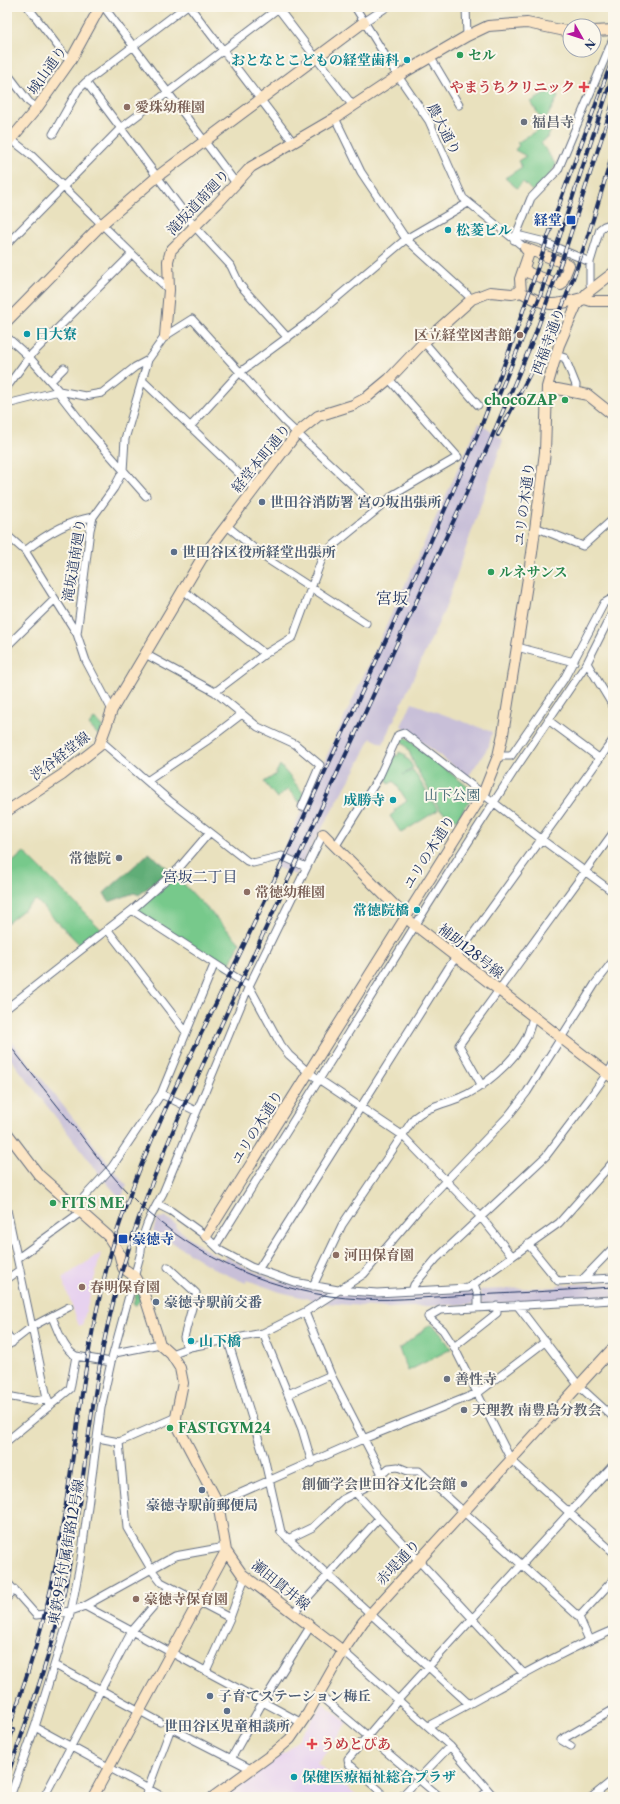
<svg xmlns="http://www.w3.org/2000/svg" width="620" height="1804" font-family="'Libre Caslon Text','Noto Serif JP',serif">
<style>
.built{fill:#e7d2ef}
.industrial{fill:#c8bfd8}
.green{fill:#77c98b;stroke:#497c74}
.forest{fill:#61ad77;stroke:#3e6e6a}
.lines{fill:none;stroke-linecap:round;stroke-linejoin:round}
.street-casing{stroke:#636d80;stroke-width:9}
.secondary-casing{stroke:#636d80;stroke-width:12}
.street{stroke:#fff;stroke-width:7}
.secondary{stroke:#fce5c4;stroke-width:10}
.tram{stroke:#1b2f5e;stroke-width:1}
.rail-casing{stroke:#1b2f5e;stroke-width:4}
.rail{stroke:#fbf7ec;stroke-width:2.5;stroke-dasharray:8;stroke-linecap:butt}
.leisure-dot{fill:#2e9e5b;stroke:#fbf7ec;stroke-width:1.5}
.culture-dot{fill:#0f9aa8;stroke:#fbf7ec;stroke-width:1.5}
.health-dot{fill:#e0444e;stroke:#fbf7ec;stroke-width:1.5}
.education-dot{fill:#8d6e63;stroke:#fbf7ec;stroke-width:1.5}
.worship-dot{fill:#6b7280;stroke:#fbf7ec;stroke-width:1.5}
.transit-dot{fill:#1a4fb4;stroke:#fbf7ec;stroke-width:1.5}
.service-dot{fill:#5c6f8a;stroke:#fbf7ec;stroke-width:1.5}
.labels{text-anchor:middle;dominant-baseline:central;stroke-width:4;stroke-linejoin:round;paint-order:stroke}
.leisure-label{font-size:14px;font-weight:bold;fill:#27864d;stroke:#fbf7ec;text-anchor:start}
.culture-label{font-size:14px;font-weight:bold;fill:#0d838f;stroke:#fbf7ec;text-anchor:start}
.street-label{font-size:14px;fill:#1b2f5e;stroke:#fbf7ec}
.health-label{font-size:14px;font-weight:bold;fill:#be3a42;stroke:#fbf7ec;text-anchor:end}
.education-label{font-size:14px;font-weight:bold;fill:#785e54;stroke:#fbf7ec;text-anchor:start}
.worship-label{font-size:14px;font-weight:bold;fill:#5b616d;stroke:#fbf7ec;text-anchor:start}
.transit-label{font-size:14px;font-weight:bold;fill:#164399;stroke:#fbf7ec;text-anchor:end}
.service-label{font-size:14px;font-weight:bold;fill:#4e5e75;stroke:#fbf7ec;text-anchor:start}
.park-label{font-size:14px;fill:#375d6c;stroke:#fbf7ec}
.neighbourhood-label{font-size:15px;fill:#1b2f5e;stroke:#fbf7ec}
.quarter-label{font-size:16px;fill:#1b2f5e;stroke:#fbf7ec}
</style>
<rect width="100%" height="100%" fill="#fbf7ec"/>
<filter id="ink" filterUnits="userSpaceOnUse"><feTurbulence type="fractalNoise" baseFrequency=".025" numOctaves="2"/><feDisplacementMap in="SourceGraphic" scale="8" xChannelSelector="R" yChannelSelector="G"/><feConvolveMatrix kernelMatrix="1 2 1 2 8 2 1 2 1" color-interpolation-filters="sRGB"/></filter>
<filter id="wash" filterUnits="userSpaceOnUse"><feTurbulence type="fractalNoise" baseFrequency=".012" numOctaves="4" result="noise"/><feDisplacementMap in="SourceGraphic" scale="16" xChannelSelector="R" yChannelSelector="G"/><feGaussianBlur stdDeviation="0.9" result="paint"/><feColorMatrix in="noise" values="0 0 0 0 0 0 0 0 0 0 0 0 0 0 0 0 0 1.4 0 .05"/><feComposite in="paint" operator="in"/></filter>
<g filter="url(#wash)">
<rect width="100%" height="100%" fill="#e9e1be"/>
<path class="built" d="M101 1253 82 1326H79L62 1278Z
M323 1703 348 1723 317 1763 358 1797H224L286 1752 301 1736Z"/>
<path class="industrial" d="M479 423 503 440 445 609 383 744 371 738 358 765 295 875 276 867Z
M412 703 492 732 489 746 468 777 401 726Z
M7 1035 111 1166 101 1176 7 1054Z
M113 1169 127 1185 121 1199 103 1179Z
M165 1216 176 1225 175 1227 203 1248 224 1260 226 1256 249 1269 271 1278 308 1288 329 1292 330 1293 318 1301 280 1292 247 1280 246 1283 216 1270 167 1239 165 1240 153 1231 157 1219 163 1218Z
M613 1282V1297L482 1304 481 1301 480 1290 557 1287V1285Z
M472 1290 474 1292 475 1303 474 1304 387 1308 325 1303 339 1293 410 1294Z"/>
<path class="green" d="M553 89 558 97 546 119 554 123 548 137 541 143 556 165 549 176 532 191 523 182 517 188 505 178 522 167 518 161 526 156 515 150 519 145 517 143 545 125 531 102Z
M94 719 103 726 99 736 89 725Z
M405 737 472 790 473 795 457 820 440 810 415 766 408 749 400 739Z
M399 752 406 755 405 758 409 760 413 768 403 775 413 770 438 810 401 833 390 816 395 812 394 810 407 801 394 781 389 784 385 776 395 755 398 756Z
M280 765 304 794 300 803 288 789 277 798 264 782 275 775Z
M24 852 101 929 80 945 36 900 7 923V867Z
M176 876 240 943 227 969 139 912 138 908Z
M137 1291 141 1299 135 1306 133 1304Z
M431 1324 441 1333 451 1349 408 1371 399 1349Z"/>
<path class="forest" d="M149 853 170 870 139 895 134 893 109 902 104 893Z"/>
</g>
<g filter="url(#ink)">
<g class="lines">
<defs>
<path id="street" d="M28 7 66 57 71 60
M104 7 235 182
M190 7 293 142
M277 7 353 106
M355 7 398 76 429 121 463 198 525 248
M466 7 467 36
M364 22 387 7
M431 58 459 105
M7 73 29 102 37 108
M86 82 195 227 231 266 240 285 288 338
M335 118 361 172 406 239 472 299
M53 134 78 90 86 82 185 7
M8 137 31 155 169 290
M521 236 541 241 590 262 600 229 604 226 613 223
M514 240 531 198 558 170 613 39
M7 244 121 128 280 7
M590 262V284
M7 337 29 357 59 391
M424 342 478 405
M556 355 565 358 576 385 575 392
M51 381 64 368
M143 381 254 488
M7 387 29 357 132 254
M58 392 86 428 146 496
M7 404 59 391 85 396 102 393 135 367 148 360
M190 427 239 373 307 323 406 239 468 203
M226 525 267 559 366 623
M535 527 583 546 613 519
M7 535 25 551 77 634
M25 551C45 535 67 521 93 517
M183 590 265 654
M7 646 55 599
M517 647 574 662
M147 655 215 692 258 727 295 744 320 765 302 807
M587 663 613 706
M215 692 265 654 293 637 324 553 378 509 393 495 458 457 389 379
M112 710 86 661 77 634 90 530 93 517 114 488 123 471 125 439 148 360 165 336 192 319 284 421 378 509
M548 720 599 758
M102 742 170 801 247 861 253 863 282 856 306 867
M498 756H511L564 679 604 603 613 598
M147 781 208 740 242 714
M335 847 379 777 398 735 404 733 541 839 613 892
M132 910 249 986 281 1045 289 1055 308 1072 402 1135 480 1216 512 1256
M107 929 186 1032
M7 1008 132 910 179 868 209 833
M482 1086 459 1045 613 833
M161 1094 196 1111
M157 1204 171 1211 203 1234 221 1251 251 1267 294 1282 338 1290 377 1293 468 1288 559 1223 613 1162
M75 1207 112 1167 161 1094 214 965
M7 1210 49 1407
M528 1244 558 1281 613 1278
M216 1245 428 905 512 774 587 663 613 611
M18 1258 81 1212
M168 1267 196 1293 184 1337 187 1348
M258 1270 449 967 613 740
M7 1279 20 1270
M583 1279 613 1248
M474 1284 478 1295V1307
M313 1286 342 1225 414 1118C427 1107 443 1104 459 1098 482 1089 513 1062 525 1040 529 1033 531 1024 533 1017
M412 1291 414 1285 436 1259 546 1156 589 1099 613 1065
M613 1300 440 1310 428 1317 443 1330 454 1347 511 1460 613 1552
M517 1305 579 1386 613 1417
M305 1312 331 1375 382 1474
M52 1317C58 1330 63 1349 76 1356L111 1362
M263 1333 302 1429 312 1463
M7 1334 12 1343
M228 1341 264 1457 281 1532 469 1704
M7 1346 33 1326 69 1307
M454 1347 497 1313V1306
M115 1353 160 1344
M171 1354 190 1347 263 1333 305 1312 364 1274 419 1209 509 1115 527 1092 595 984 613 961
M288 1394 331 1375
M7 1396 34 1401 48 1399
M98 1438 119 1442 176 1417
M7 1441 70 1389 76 1356
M119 1442 127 1528 151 1569 161 1582 230 1618
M355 1492 524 1674
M218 1503 363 1439 478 1393 546 1341
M288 1539 313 1527 343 1499 368 1486 389 1468 398 1467 408 1471H419L579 1617 589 1640
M7 1582 36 1615 71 1611 85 1606 175 1556 225 1547
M7 1598 14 1589
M85 1606 302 1723
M293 1614 379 1518
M579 1617 613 1580
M343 1651 450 1746 494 1797
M55 1665 160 1722
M206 1671 230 1618 245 1577
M319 1695 440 1797
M428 1726C490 1694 549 1657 613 1630
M35 1727 163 1797
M571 1746 561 1740 613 1710
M231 1759 260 1707 310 1627
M380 1791 349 1764 348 1759 398 1700 613 1465
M402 1796 450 1746
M10 1797 35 1727 71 1611 81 1559 101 1408 111 1362 141 1252C142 1229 152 1213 163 1193L249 986 323 834
M44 1797 132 1631 170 1587
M145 1797 171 1728 251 1769
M481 1797 488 1791
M592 1797 613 1780"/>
<path id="secondary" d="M594 31 613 30
M7 144 37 108 71 60 100 7
M524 268 529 273 561 285 569 265 525 248
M521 292C548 308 553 306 582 298
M521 292 520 279 529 253 525 248
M582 298 591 301H613
M7 321 102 224 158 176 364 22
M165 336 169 290 168 261 171 250 217 204 251 167 335 118 398 76 467 36 488 26 527 23 570 32
M547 387 588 395 613 415
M7 811 62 775 99 746 112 710 202 558 297 433 318 416 353 405 366 398 389 379 424 342 472 299 490 292 512 294 521 292
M323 834 411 922 613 1078
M7 1133 39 1175 108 1236 119 1253 123 1268 134 1276 143 1291 160 1344 171 1354 180 1368 183 1383 176 1417 177 1425 218 1503 226 1551 242 1574 343 1651
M206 1236 483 794 498 756 503 734 532 553 545 452 547 387 559 345 576 306 587 293 613 273
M93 1797 226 1551
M213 1797 275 1752 290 1739 308 1713 343 1651 363 1622 613 1348"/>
</defs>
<use href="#street" class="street-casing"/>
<use href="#secondary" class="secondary-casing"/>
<use href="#street" class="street"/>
<use href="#secondary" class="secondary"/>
<path class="tram" d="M7 1042C31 1073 56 1104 80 1134 98 1158 116 1182 137 1202 197 1260 278 1295 361 1299 399 1301 437 1296 475 1295 521 1293 567 1290 613 1287"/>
<defs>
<path id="rail" d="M496 402 540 296 613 75
M498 435C518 397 539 358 557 319 580 265 597 208 613 152
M7 1734C27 1677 46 1619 57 1559 78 1443 84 1326 123 1214 155 1121 202 1034 244 945 324 773 406 601 481 427L510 349 562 196 613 58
M7 1747 13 1730
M7 1777C27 1719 49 1662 62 1602 82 1512 87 1419 107 1328 124 1252 150 1184 181 1112L489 444 535 335 564 254 613 103"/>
</defs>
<use href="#rail" class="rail-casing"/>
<use href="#rail" class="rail"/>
</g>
</g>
<g class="leisure-dot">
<circle cx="460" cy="55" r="4"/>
<circle cx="565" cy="400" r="4"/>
<circle cx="491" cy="572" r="4"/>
<circle cx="53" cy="1203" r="4"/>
<circle cx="170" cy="1428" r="4"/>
</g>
<g class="culture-dot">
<circle cx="407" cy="60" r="4"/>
<circle cx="448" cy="230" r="4"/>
<circle cx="27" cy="334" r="4"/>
<circle cx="393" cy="800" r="4"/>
<circle cx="417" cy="910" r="4"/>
<circle cx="191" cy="1341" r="4"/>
<circle cx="294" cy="1777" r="4"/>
</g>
<g class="health-dot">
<path d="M582 81h4v4h4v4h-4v4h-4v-4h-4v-4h4z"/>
<path d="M310 1738h4v4h4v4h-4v4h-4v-4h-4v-4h4z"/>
</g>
<g class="education-dot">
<circle cx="127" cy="107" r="4"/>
<circle cx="520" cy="335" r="4"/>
<circle cx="247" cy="892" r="4"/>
<circle cx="336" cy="1255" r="4"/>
<circle cx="82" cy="1287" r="4"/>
<circle cx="136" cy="1599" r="4"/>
</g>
<g class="worship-dot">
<circle cx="524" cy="122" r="4"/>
<circle cx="119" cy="858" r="4"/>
<circle cx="447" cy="1379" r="4"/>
<circle cx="464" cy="1410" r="4"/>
<circle cx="464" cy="1484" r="4"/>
</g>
<g class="transit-dot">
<rect x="566" y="215" width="10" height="10" rx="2"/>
<rect x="118" y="1234" width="10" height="10" rx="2"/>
</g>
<g class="service-dot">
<circle cx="262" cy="502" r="4"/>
<circle cx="174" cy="552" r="4"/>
<circle cx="156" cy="1302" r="4"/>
<circle cx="202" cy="1490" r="4"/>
<circle cx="210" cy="1696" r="4"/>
<circle cx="227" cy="1711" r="4"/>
</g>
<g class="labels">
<g class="leisure-label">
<text x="468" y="55">セル</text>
<text x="557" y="400" text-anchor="end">chocoZAP</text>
<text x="499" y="572">ルネサンス</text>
<text x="61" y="1203">FITS ME</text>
<text x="178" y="1428">FASTGYM24</text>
</g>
<g class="culture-label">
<text x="399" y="60" text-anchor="end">おとなとこどもの経堂歯科</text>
<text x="456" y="230">松菱ビル</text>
<text x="35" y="334">日大寮</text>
<text x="385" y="800" text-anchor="end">成勝寺</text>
<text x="409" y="910" text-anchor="end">常徳院橋</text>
<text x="199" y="1341">山下橋</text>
<text x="302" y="1777">保健医療福祉総合プラザ</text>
</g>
<g class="street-label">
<text transform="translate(47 70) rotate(-55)">城山通り</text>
<text transform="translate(444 129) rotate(63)">農大通り</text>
<text transform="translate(198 202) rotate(-47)">滝坂道南廻り</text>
<text transform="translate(548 341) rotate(-70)">西福寺通り</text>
<text transform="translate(261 458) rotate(-51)">経堂本町通り</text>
<text transform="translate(524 504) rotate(-83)">ユリの木通り</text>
<text transform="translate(74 560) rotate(-81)">滝坂道南廻り</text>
<text transform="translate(60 756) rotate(-37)">渋谷経堂線</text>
<text transform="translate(429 852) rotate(-58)">ユリの木通り</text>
<text transform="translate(471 951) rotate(38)">補助128号線</text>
<text transform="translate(257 1127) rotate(-58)">ユリの木通り</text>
<text transform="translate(66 1552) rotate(-80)">東鉄9号付属街路12号線</text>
<text transform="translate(398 1562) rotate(-47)">赤堤通り</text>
<text transform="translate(281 1585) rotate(39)">瀬田貫井線</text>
</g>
<g class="health-label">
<text x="575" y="87">やまうちクリニック</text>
<text x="321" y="1744" text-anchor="start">うめとぴあ</text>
</g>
<g class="education-label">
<text x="135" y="107">愛珠幼稚園</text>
<text x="512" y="335" text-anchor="end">区立経堂図書館</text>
<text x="255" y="892">常徳幼稚園</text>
<text x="344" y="1255">河田保育園</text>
<text x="90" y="1287">春明保育園</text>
<text x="144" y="1599">豪徳寺保育園</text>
</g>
<g class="worship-label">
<text x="532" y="122">福昌寺</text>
<text x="111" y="858" text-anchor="end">常徳院</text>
<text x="455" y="1379">善性寺</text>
<text x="472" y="1410">天理教 南豊島分教会</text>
<text x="456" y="1484" text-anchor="end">創価学会世田谷文化会館</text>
</g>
<g class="transit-label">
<text x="562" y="220">経堂</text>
<text x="132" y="1239" text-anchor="start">豪徳寺</text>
</g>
<g class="service-label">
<text x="270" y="502">世田谷消防署 宮の坂出張所</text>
<text x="182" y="552">世田谷区役所経堂出張所</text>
<text x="164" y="1302">豪徳寺駅前交番</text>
<text x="202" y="1505" text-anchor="middle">豪徳寺駅前郵便局</text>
<text x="218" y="1696">子育てステーション梅丘</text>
<text x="227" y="1726" text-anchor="middle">世田谷区児童相談所</text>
</g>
<g class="park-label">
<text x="452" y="795">山下公園</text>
</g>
<g class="neighbourhood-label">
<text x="200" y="876">宮坂二丁目</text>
</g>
<g class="quarter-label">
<text x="392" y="598">宮坂</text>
</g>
</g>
<rect width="620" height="1804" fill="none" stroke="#fbf7ec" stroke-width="24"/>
<g transform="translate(582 38) rotate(129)"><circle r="19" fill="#fbf7ec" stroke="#a1a7b3"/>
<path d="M0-3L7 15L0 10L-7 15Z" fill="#b5179e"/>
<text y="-6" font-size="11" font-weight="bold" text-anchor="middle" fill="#1b2f5e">N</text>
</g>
</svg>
